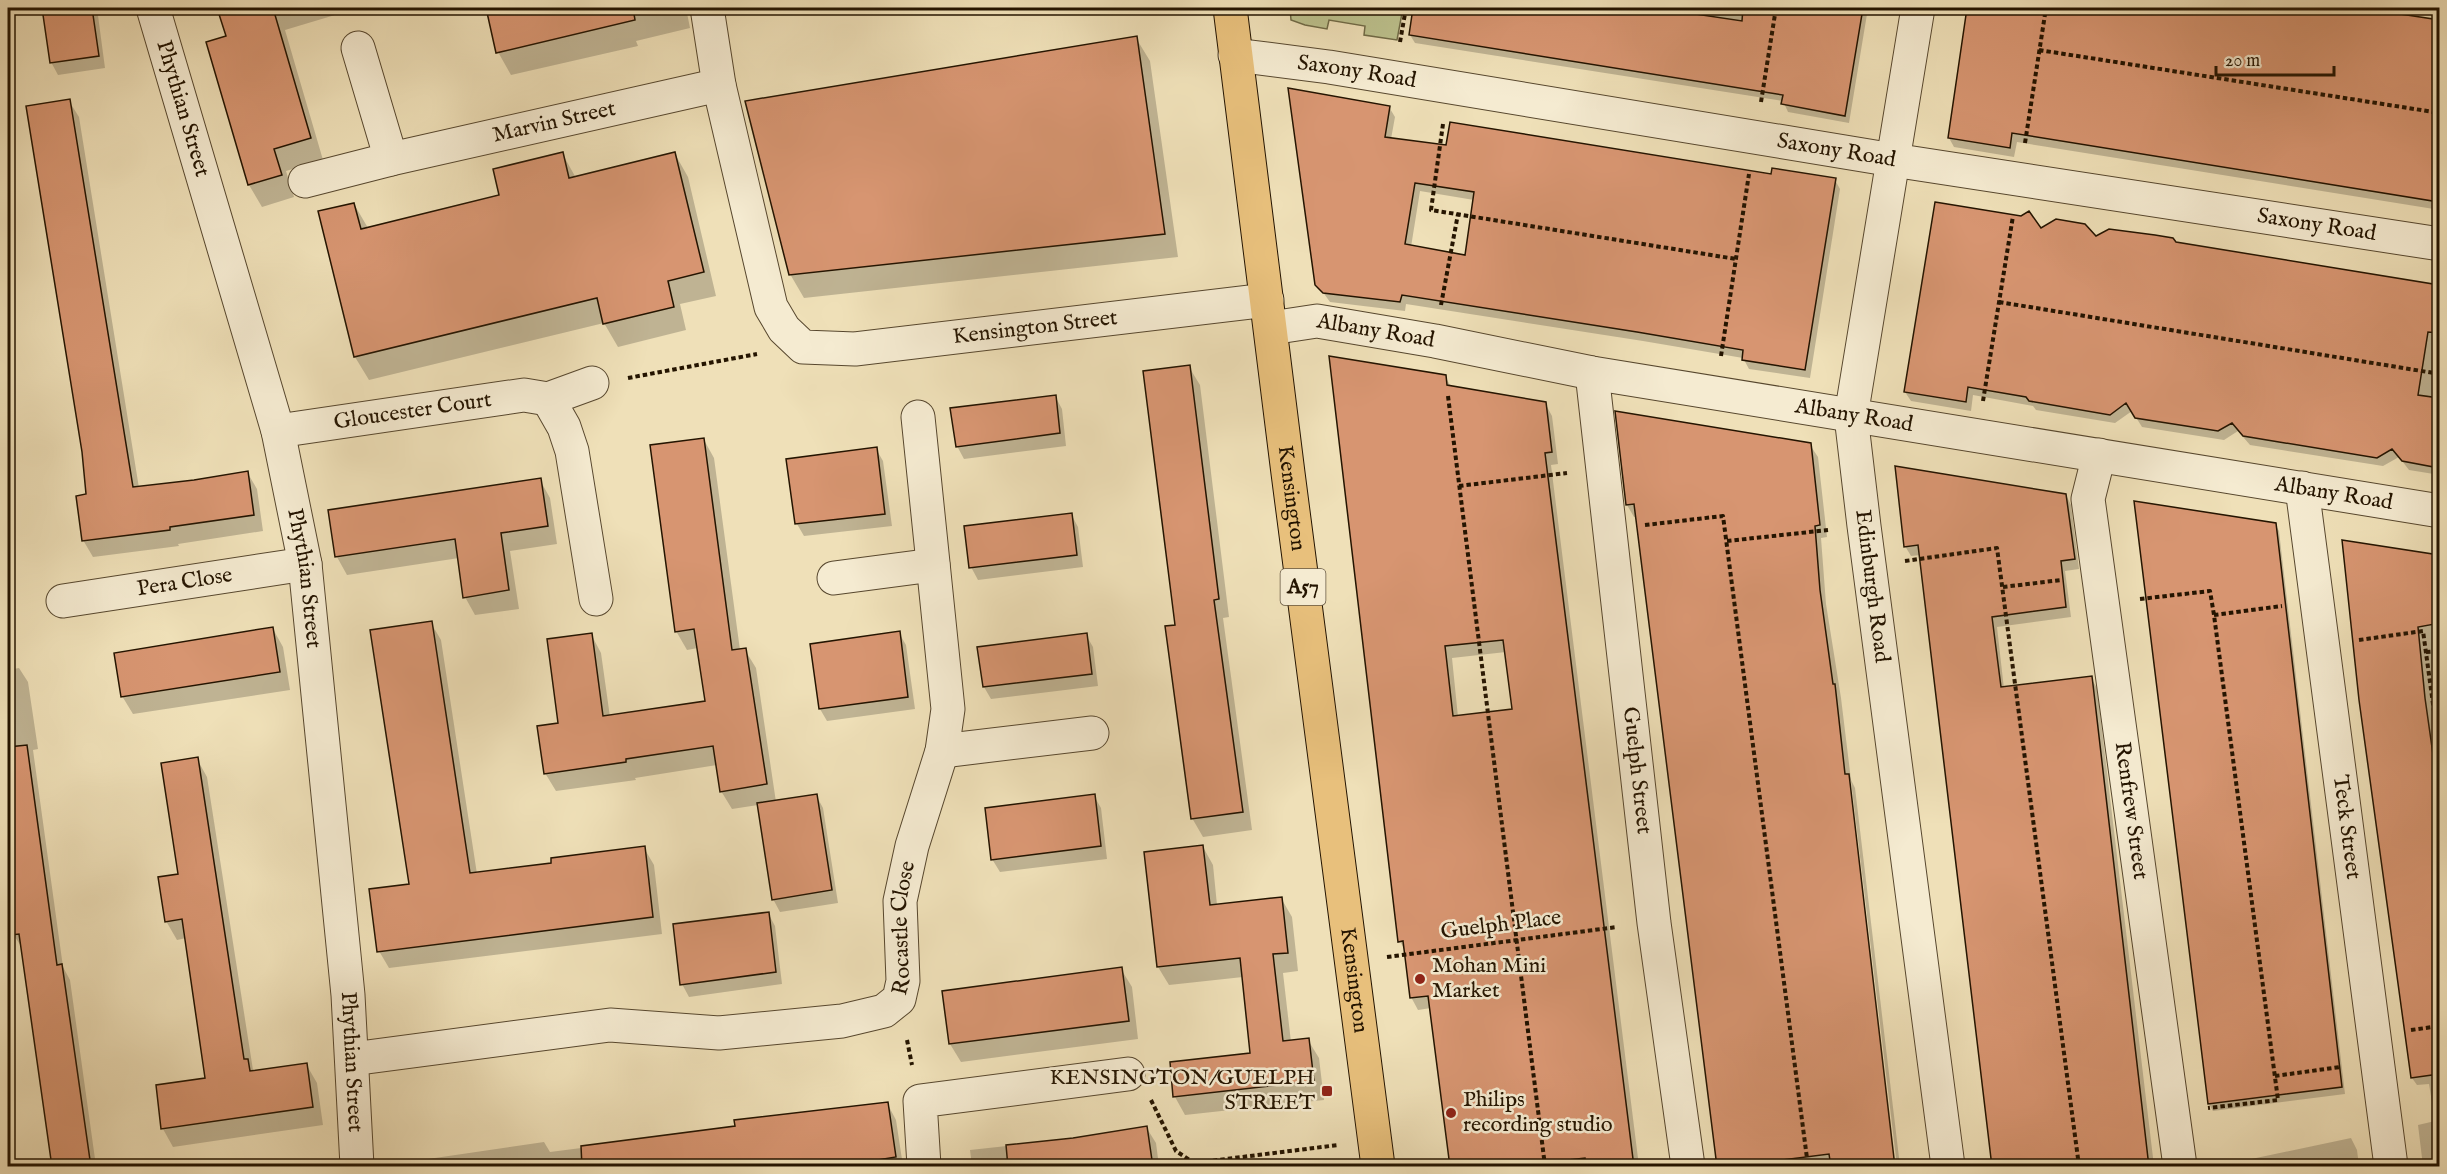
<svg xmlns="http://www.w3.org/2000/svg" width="2447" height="1174" font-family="'IM FELL English',serif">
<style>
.green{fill:#bcc18d;stroke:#706a46;stroke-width:1.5}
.shadow{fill:#0003;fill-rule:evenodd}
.building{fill:#d79571;stroke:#241400;stroke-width:1.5;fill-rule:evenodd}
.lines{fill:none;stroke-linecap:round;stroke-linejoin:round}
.minor-casing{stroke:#57472e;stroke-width:35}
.major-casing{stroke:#241400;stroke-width:35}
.path{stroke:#241400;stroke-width:4;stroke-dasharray:4.5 3;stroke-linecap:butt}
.minor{stroke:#f5ebd1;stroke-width:33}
.major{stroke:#e8c07c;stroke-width:33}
.poi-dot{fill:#8f2418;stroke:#f5ebd1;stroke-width:2}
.labels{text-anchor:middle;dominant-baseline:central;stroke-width:5;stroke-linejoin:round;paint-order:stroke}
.shield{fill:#f5ebd1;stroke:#63543f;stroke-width:1.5}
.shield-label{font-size:21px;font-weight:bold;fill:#241400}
.street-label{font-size:22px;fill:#241400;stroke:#f5ebd1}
.poi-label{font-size:22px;fill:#241400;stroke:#f5ebd1;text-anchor:start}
</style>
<rect width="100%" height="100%" fill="#efe0b8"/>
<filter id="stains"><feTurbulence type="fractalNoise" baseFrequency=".00333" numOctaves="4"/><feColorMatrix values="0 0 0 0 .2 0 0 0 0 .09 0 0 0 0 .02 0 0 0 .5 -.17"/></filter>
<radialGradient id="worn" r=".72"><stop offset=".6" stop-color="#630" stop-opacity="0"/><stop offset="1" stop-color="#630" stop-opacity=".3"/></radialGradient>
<path class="green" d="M1290 8H1403L1397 40 1364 35 1365 26 1329 20 1327 29 1305 25 1291 20Z"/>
<path class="shadow" d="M44 8H97L105 68 58 75 51 62Z
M219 8H333L335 15 285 30 323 160 286 171 294 197 262 207 249 185 228 37Z
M487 8H686L690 28 636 41 638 46 511 75 498 52Z
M1415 8H1868L1849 123 1788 112 1783 101 1415 43 1410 35Z
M1969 8H2296L2300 13 2308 8H2347L2432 21 2435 25 2440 26V210L2017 142 2014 157 1954 147 1949 138Z
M1136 38 1150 61 1178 257 804 298 790 274Z
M69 101 79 117 139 488 247 472 257 489 263 531 178 544 179 546 93 557 83 540 88 495Z
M1389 107 1395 117 1391 139 1447 147 1835 180 1840 189 1810 378 1749 369 1743 358 1643 341 1406 304 1405 311 1330 302 1317 284ZM1420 191 1474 200 1467 256 1411 247Z
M562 153 576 178 675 154 688 177 716 296 680 304 686 330 618 347 604 323 369 380 355 357 354 204 368 228 501 196Z
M2040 230 2096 238 2175 243 2440 287V475L2409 470 2399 457 2383 466 2250 445 2238 431 2224 440 2142 427 2132 411 2115 423 2036 410 2033 406 1973 395 1971 411 1911 401 1905 392Z
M1189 367 1200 385 1229 617 1223 618 1252 830 1203 837 1192 818 1176 626Z
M1445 376 1451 387 1545 403 1552 416 1558 464 1551 465 1639 1166H1452L1431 1008 1418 1010 1411 997 1405 951 1400 941ZM1506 652 1514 710 1458 717 1452 658Z
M1055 396 1062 409 1066 446 964 459 957 446Z
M704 440 714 458 740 650H745L756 668 776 802 816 795 823 808 838 903 780 912 773 899 758 805 732 809 721 791 717 765 635 778 636 780 556 791 545 773 591 634 601 653 610 717 707 702 698 648 687 650 676 631Z
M1810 445 1818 457 1827 537 1821 538 1826 604 1841 698 1851 780 1855 788 1900 1166H1897L1851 781 1848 778 1894 1166H1720L1637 517H1634L1627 505Z
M876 449 883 461 892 526 804 536 797 524Z
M540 480 550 498 557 544 510 551 519 609 475 615 465 597 459 558 347 575 337 557Z
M2066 495 2071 505 2079 569 2065 571 2071 617 1997 627 2004 689 2091 678 2097 688 2154 1166H1994L1921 555 1911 556 1905 546Z
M2135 503 2275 524 2279 531 2345 1094 2213 1111 2209 1104Z
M1071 514 1078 527 1083 567 978 580 971 567Z
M2344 542 2440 556V1166H2423L2418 1125 2435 1121 2429 1084 2417 1085 2412 1078Z
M431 623 441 640 477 874 553 864 644 848 654 865 662 934 389 968 379 951 410 885Z
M273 629 283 647 290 690 133 714 122 696Z
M899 633 906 645 915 709 827 721 820 709Z
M1086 635 1093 647 1098 686 991 699 984 687Z
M19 668 28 682 38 749 33 750 63 967 70 980 96 1166H53L23 949 13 934 8 897V670Z
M197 759 207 777 253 1070 254 1072 306 1064 317 1083 323 1125 173 1147 163 1129 207 1079 186 938 177 940 166 921 180 875Z
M1094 796 1101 808 1107 859 1000 872 992 859Z
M1203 847 1213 865 1217 905 1281 898 1292 917 1298 971 1283 973 1291 1042 1308 1040 1319 1058 1324 1100 1185 1115 1175 1097 1171 1063 1252 1054 1243 977 1169 985 1158 967Z
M768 913 775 926 782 984 689 997 682 984Z
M1121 969 1132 987 1138 1039 961 1062 950 1044 944 992Z
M887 1103 896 1120 903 1166H394V1164L544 1142 550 1152 737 1128Z
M1146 1127 1156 1143 1159 1166H972L970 1150 1073 1139Z
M2351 1138 2357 1150 2359 1166H2218Z"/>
<path class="building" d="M42 8H92L99 56 50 63Z
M217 8H273L311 138 274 149 282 175 248 185 206 42 226 36Z
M486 8H633L635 20 496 53Z
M1413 8H1655L1742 21 1743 8H1863L1845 116 1781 104 1783 95 1409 35Z
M1967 8H2361L2433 19 2439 31V202L2012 133 2010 148 1948 138Z
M1137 36 1165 234 789 275 745 101Z
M1288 88 1390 106 1385 137 1446 145 1450 122 1771 174 1772 168 1836 178 1805 370 1742 360 1743 350 1637 332 1402 295 1400 302 1323 293 1315 285ZM1415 183 1474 192 1465 255 1405 244Z
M70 99 133 487 194 480 248 471 254 515 170 527V530L82 541 76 496 86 494 82 452 26 106Z
M563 152 569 178 675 152 704 272 668 281 674 307 603 324 597 298 354 357 318 211 354 203 361 229 499 195 493 169Z
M1935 202 2021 216 2029 211 2041 228 2056 219 2085 224 2096 236 2109 229 2155 235 2173 238 2176 242 2439 285V333L2428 332 2418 395 2439 398V468L2402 461 2392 449 2377 458 2243 436 2232 423 2218 431 2135 418 2126 403 2110 415 2029 401 2026 397 1968 387 1966 402 1904 392Z
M1329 356 1446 375 1447 385 1546 402 1552 452 1545 453 1634 1167H1586L1585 1158 1508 1167H1450L1428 996 1410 998 1403 941 1398 942ZM1503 640 1512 709 1453 716 1445 646Z
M1190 365 1219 599 1214 600 1243 812 1191 819 1165 626 1175 625 1143 371Z
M1056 395 1060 433 956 447 950 408Z
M1615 411 1811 443 1820 525 1815 526 1820 590 1833 684H1835L1845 774H1849L1895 1167H1831L1829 1154 1767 1162 1768 1167H1717L1634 504 1626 505Z
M704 438 732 650 746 648 767 784 720 792 713 746 626 759V762L544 774 537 726 558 723 547 639 592 633 603 716 705 701 694 629 675 632 650 445Z
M877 447 885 514 795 524 786 459Z
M1895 466 2066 494 2075 559 2061 561 2066 607 1992 617 2001 687 2092 676 2149 1167H1992L1918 545 1904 547Z
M541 478 548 526 501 533 509 590 463 598 455 539 335 557 328 510Z
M2134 501 2276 523 2342 1087 2208 1104Z
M1072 513 1077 555 969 568 964 526Z
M2342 540 2439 555V608L2433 609 2435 624 2418 627 2425 698 2439 797V1074L2411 1078 2359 700Z
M432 621 470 873 551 863V858L645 846 653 917 377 952 369 889 409 884 370 630Z
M273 627 280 672 121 697 114 653Z
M900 631 908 697 819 709 810 644Z
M1087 633 1092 674 983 687 977 647Z
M27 745 57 965 62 964 91 1167H52L19 934 11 935 8 908V747Z
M198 757 244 1059H248L250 1071 307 1063 313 1107 161 1129 156 1085 205 1078 182 919 165 922 158 877 178 874 161 763Z
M817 794 832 890 772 900 757 803Z
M1095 794 1101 846 991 860 985 808Z
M1203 845 1210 905 1282 897 1288 953 1273 954 1283 1041 1309 1038 1314 1081 1173 1097 1170 1062 1250 1053 1240 958 1157 967 1144 852Z
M769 912 776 972 680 985 673 924Z
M1122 967 1129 1021 949 1044 942 991Z
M888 1102 896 1157 835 1167H582L581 1146 735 1126 734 1120Z
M1147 1126 1153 1167H1008L1006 1145 1073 1138Z"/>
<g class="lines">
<defs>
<g id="minor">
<path id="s1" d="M153 8 278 431 305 564 348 995 357 1166"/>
<path id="s2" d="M707 8 719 85 771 307 784 329 803 347 855 349 1267 300"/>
<path id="s3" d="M1918 8 1851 416 1864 526 1948 1166"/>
<path d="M358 48 391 159"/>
<path id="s4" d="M1235 55 1329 67 1893 160 2440 244"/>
<path id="s5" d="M305 181 391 159 719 85"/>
<path id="s6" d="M1271 328 1317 321 1435 341 1592 373 2440 511"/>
<path id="s7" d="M1592 373 1654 923 1688 1166"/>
<path d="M548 399 564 427 572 451 596 599"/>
<path id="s8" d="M278 431 524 395 548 399 592 383"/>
<path id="s9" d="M2099 455 2088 499 2180 1166"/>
<path id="s10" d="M2302 488 2391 1166"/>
<path d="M834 578 933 565"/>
<path id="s11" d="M63 601 305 564"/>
<path d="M942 751 1092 733"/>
<path id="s12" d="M352 1059 610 1025 719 1033 842 1021 884 1011 899 999 903 981 900 901 912 846 942 751 948 709 918 417"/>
<path d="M924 1166 920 1101 1128 1074"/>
</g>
<g id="major">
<path id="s13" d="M1230 8 1288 473 1378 1166"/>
</g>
</defs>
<use href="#minor" class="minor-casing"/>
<use href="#major" class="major-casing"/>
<path class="path" d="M1400 42 1406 8
M2039 50 2440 113
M1761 102 1776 8
M1443 124 1431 210 1736 259
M2025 143 2046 8
M1999 302 2440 374
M1441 305 1458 214
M1721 356 1749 174
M628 378 757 354
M1448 396 1545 1166
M1983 401 2013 216
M1459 486 1567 473
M1645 525 1723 516 1808 1166
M1727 541 1828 530
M1905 561 1997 548 2079 1166
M2003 587 2061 580
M2140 599 2210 591 2214 615 2278 1100 2208 1108
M2214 615 2282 606
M2359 640 2423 631 2440 755
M2426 652 2440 651
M1387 957 1617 927
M2411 1030 2440 1026
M907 1040 912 1065
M2275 1076 2340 1067
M1151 1100 1176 1151 1194 1163 1338 1145"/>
<use href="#minor" class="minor"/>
<use href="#major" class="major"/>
</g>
<g class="poi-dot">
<circle cx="1420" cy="979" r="6"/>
<rect x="1321" y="1085" width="12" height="12" rx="3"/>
<circle cx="1451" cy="1113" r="6"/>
</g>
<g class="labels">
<rect class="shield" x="1280.5" y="569" width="45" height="36" rx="4.5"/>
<g class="shield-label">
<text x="1303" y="587">A57</text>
</g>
<g class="street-label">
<text stroke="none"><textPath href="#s4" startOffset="123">Saxony Road</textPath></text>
<text stroke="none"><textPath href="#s1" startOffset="105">Phythian Street</textPath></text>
<text stroke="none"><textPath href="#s5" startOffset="256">Marvin Street</textPath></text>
<text stroke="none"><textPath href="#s4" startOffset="609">Saxony Road</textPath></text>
<text stroke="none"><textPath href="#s4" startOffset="1095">Saxony Road</textPath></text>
<text stroke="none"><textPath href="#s2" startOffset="591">Kensington Street</textPath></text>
<text stroke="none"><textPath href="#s6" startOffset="106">Albany Road</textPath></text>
<text stroke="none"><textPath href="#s8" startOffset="136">Gloucester Court</textPath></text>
<text stroke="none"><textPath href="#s6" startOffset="592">Albany Road</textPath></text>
<text stroke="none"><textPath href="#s6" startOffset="1078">Albany Road</textPath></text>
<text stroke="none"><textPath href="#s13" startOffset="494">Kensington</textPath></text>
<text stroke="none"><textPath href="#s1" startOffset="591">Phythian Street</textPath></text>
<text stroke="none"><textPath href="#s11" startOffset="123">Pera Close</textPath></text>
<text stroke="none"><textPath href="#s3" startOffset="585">Edinburgh Road</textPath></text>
<text stroke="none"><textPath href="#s7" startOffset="400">Guelph Street</textPath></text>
<text stroke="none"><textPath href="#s9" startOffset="360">Renfrew Street</textPath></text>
<text stroke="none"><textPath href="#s10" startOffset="342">Teck Street</textPath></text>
<text transform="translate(1501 925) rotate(-7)">Guelph Place</text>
<text stroke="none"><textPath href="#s12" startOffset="627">Rocastle Close</textPath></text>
<text stroke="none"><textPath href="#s13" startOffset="980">Kensington</textPath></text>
<text stroke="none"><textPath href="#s1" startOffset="1077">Phythian Street</textPath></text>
</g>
<g class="poi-label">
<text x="1432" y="966">Mohan Mini<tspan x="1432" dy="25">Market</tspan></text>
<text x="1315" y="1078" text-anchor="end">KENSINGTON/GUELPH<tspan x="1315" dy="25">STREET</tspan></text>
<text x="1463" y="1100">Philips<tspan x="1463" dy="25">recording studio</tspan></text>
</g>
</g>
<rect width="2447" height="1174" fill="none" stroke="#efe0b8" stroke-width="30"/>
<rect x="9" y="9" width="2429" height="1156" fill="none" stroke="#241400" stroke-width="3"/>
<rect x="15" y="15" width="2417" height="1144" fill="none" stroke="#241400" stroke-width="1.5"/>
<path d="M2216 66v9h118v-9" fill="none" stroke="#241400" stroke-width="3"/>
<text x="2225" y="66" font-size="18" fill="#241400" stroke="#f5ebd1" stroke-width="4.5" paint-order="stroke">20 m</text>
<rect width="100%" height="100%" filter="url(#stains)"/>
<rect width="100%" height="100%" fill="url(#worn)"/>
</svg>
